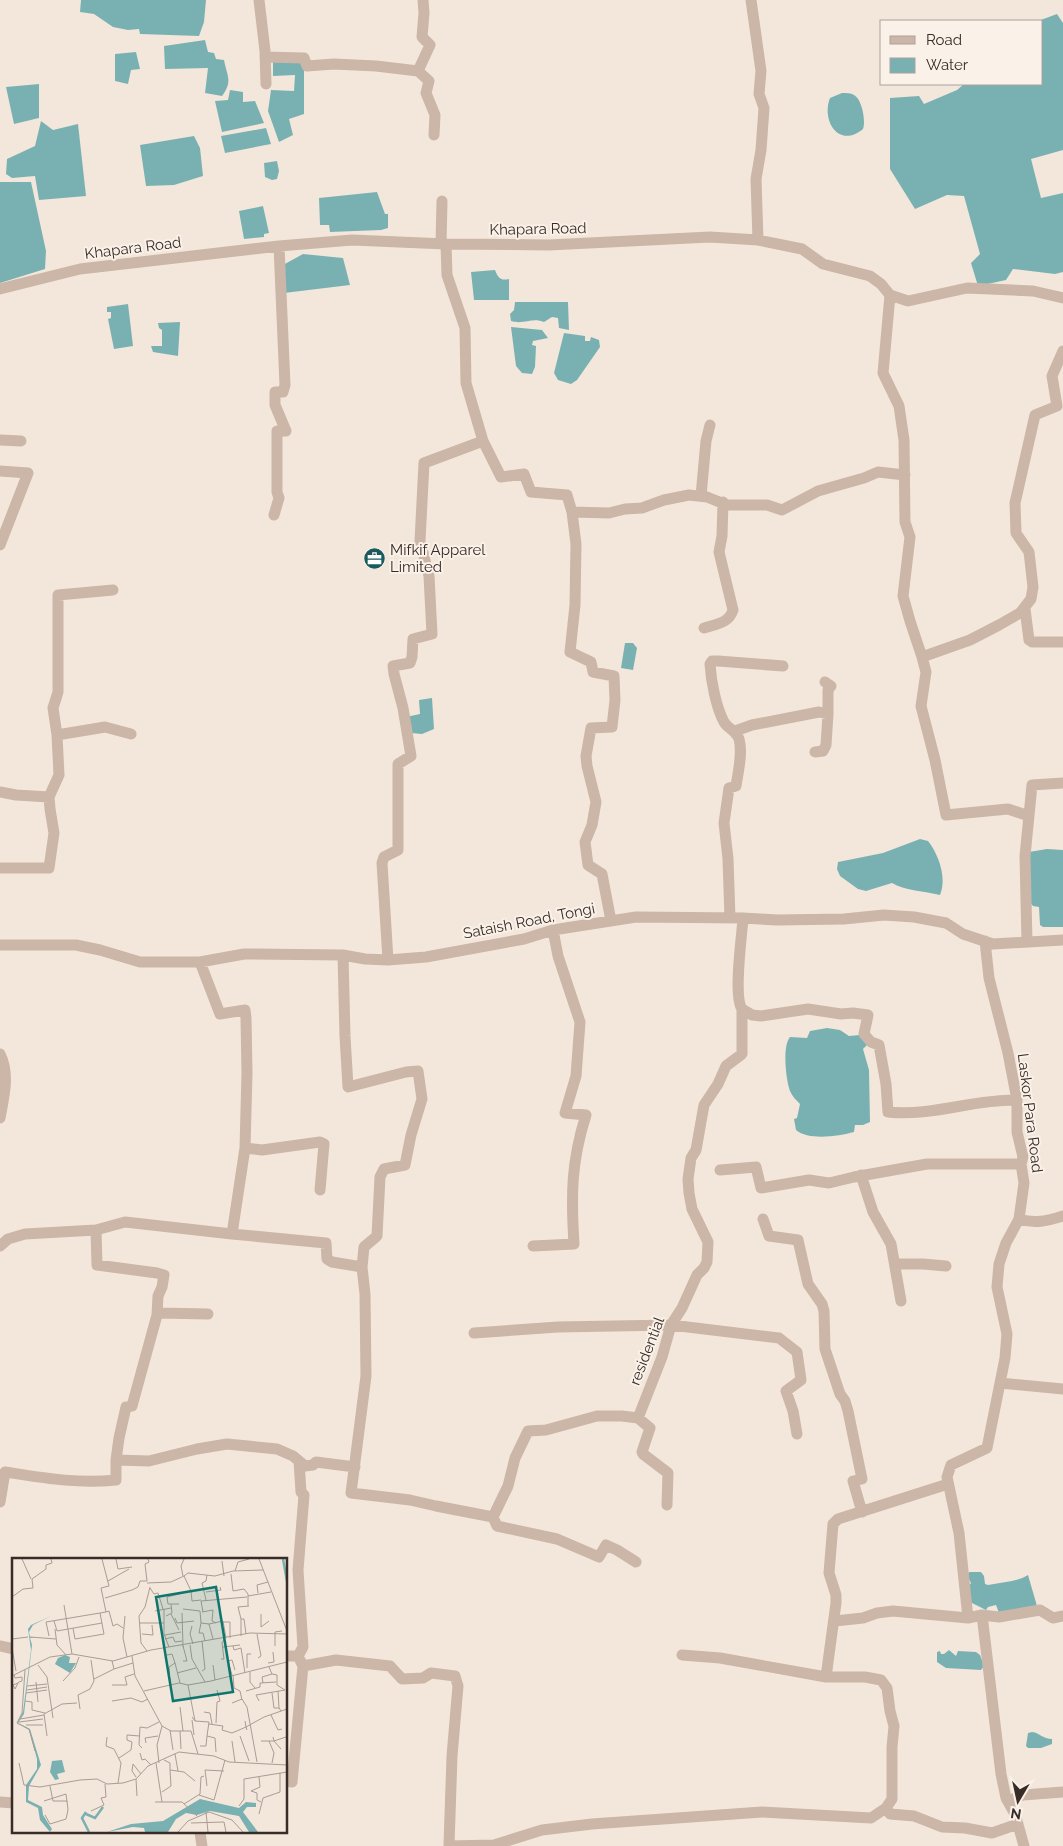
<svg xmlns="http://www.w3.org/2000/svg" width="1063" height="1846" font-family="Raleway,sans-serif">
<style>
.water{fill:#79b1b2}
.lines{fill:none;stroke-linecap:round;stroke-linejoin:round}
.minor{stroke:#ccb6a7;stroke-width:11}
.labels{text-anchor:middle;dominant-baseline:central;stroke-width:4;stroke-linejoin:round;paint-order:stroke}
.street-label{font-size:15px;fill:#382c28;stroke:#faf1e8}
.poi-label{font-size:15px;fill:#382c28;stroke:#faf1e8;text-anchor:start}
.inset-river{fill:none;stroke:#79b1b2;stroke-width:2.5}
.inset-road{fill:none;stroke:#a89c94;stroke-width:1}
.view{fill:#0f766e;fill-opacity:0.15;stroke:#0f766e;stroke-width:2.5}
.inset-edge{fill:none;stroke:#382c28;stroke-width:2.5}
</style>
<rect width="100%" height="100%" fill="#f3e7dc"/>
<path class="water" d="M81 0H206L204 22 199 36 140 34 139 29 128 30 113 27 94 14 80 12Z
M1057 14 1063 23V150L1031 159 1041 198 1063 193V272L1055 274 1013 269 1006 280 978 286 971 263 980 254 964 196 947 195 915 209 890 169V98L919 96 924 104 957 90 964 84H1042V21H1038Z
M205 40 208 52 214 53 216 59 224 60C227 76 233 81 222 96L205 93 208 68 165 69 164 46Z
M136 52 140 69 131 70 128 84 115 81V54Z
M299 59 304 65V114L289 119 293 135 279 142 268 111 271 90 294 91 295 75 273 76V60Z
M39 84V118L14 124 6 87Z
M230 90 243 92V102L255 101 264 123 222 132 215 101 228 100Z
M842 93C846 93 851 93 854 95 862 99 866 121 863 129 839 149 821 121 830 98Z
M41 121 53 130 78 124 86 196 39 200 35 176 12 178 6 174 7 159 35 146Z
M266 128 271 144 225 153 221 136Z
M194 136 200 148 203 176 174 185 146 186 140 145Z
M277 161 279 171 277 179 272 180 265 177 264 163Z
M0 182H31L46 251 45 269 0 283Z
M377 192 385 214H388V228L381 230 330 232 329 225H320L319 198Z
M263 206 269 233 264 234V237L244 239 239 211Z
M303 254 343 258 350 285 284 293 283 265Z
M495 270C498 278 501 281 509 279V300H474L471 272Z
M515 302H568L569 330 559 328 558 318 552 317 544 322C532 317 524 325 511 321L510 314 514 310Z
M128 304 133 346 114 349 108 319 111 318V312H107V307Z
M180 322 178 356 153 352 151 346H162V330L159 328 158 323Z
M511 327 542 330 548 338 533 341 532 345 536 346 535 367 532 374 522 373 516 366Z
M564 333 585 336V341H590L591 337 599 340 600 347 577 380 571 384 558 380 554 373Z
M625 643H633L637 648 633 670 621 668Z
M432 698 434 729 422 734 411 733 406 717 420 714 419 700Z
M920 839 928 841C939 855 947 878 940 895 924 891 906 891 892 883L866 891 858 889 840 876 837 869 838 862 883 853Z
M1047 849 1063 850V927H1043L1040 925 1039 907 1033 906 1029 901V852Z
M827 1028 840 1030 849 1036 860 1035 867 1045 863 1049 869 1070 870 1122 863 1125H855L854 1132C839 1136 809 1141 796 1130L794 1119 797 1118 800 1104C796 1100 792 1096 790 1091 786 1080 782 1046 790 1037L807 1038 810 1031Z
M970 1572H981L984 1576 985 1584 988 1585C1001 1582 1017 1582 1028 1575L1037 1606 999 1613 996 1605 988 1607 986 1610 970 1602 966 1591 971 1583 966 1574Z
M949 1650 956 1656 958 1651 976 1652 980 1655 984 1666 981 1670 946 1668 937 1662V1652L940 1651 941 1654H944Z
M1032 1732C1040 1733 1043 1739 1052 1739V1744L1041 1748H1028L1026 1746 1028 1733Z"/>
<g class="lines">
<path class="minor" d="M259 0 265 51 266 84
M751 0 761 71 759 94 764 108 761 150 756 179 758 240
M265 57 304 58 307 66 334 64 376 66 418 71 429 81 426 93 435 115 434 135
M418 71 430 45 422 37 424 13 423 0
M441 244 442 201
M446 244 447 275 465 328 466 383 483 441 501 477 524 474 531 492 567 495 572 512 576 544 575 605 570 652 591 662 593 672 614 676 615 700 612 727 591 728 586 756 587 766 596 802 592 825 585 842 588 865 602 874 611 921
M0 289 80 269 279 246 352 240 446 244 549 245 710 237 758 240 802 249 823 264 870 276 881 284 890 295 908 301 967 288 1033 291 1063 298
M890 295 883 373 899 406 904 440 905 522 910 537 903 596 910 621 922 657
M0 440 21 441
M0 471 28 473 0 545
M707 497 701 496 706 441 710 425
M572 512 609 513 625 509 642 508 664 500 689 495 707 497 727 505H767L782 510 818 491 864 478 878 472 905 475
M274 515 279 498 277 492V431H286L275 405V392H283L285 385 279 246
M1025 609 1029 640 1032 642H1063
M704 628C717 624 729 623 733 610L719 552 722 536 723 502
M825 682 831 686 828 690V714
M735 731 752 725 819 712 828 714 826 745 823 751 815 752
M57 735 105 727 131 734
M0 792 16 795 49 797
M1029 816 1008 809 946 815 935 760 921 706 926 672 922 657 970 640 999 625 1020 613 1031 599 1033 587 1029 552 1016 533 1015 503 1035 415 1057 406 1052 376 1063 351
M0 868H49L54 833 50 809 49 797 59 775 57 735 53 708 58 692V595L113 590
M730 918 728 859 724 823 729 788 736 786C738 772 743 753 739 739 736 730 728 729 724 722 716 707 711 681 710 664L712 661H718L783 666
M1027 942 1025 856 1032 785 1063 783
M0 945H76L100 950 140 962H200L244 954 343 955 365 959 388 960 426 957 524 939 553 930 636 917 743 918 777 920 844 919 884 915 914 917 946 923 963 934 993 944 1063 940
M343 955 345 1036 348 1087 406 1072 418 1071 422 1099 411 1135 405 1165 384 1169 380 1177 377 1236 364 1247 362 1267
M388 960 382 863 384 857 398 850V764L411 756 403 708 394 674 393 666 410 663 412 657 413 639 432 634 429 576 420 541 424 463 483 441
M200 962 220 1014 245 1010 246 1018 247 1073 245 1148 232 1234 326 1243 327 1259 332 1262 362 1267 365 1294 366 1376 351 1493 410 1500 436 1506 493 1517 497 1526 557 1539 599 1557 606 1545 617 1550 636 1562
M742 1009 752 1015 761 1016 808 1009 841 1014 853 1013 868 1015 864 1034 871 1042 879 1045 886 1084 888 1112C931 1117 973 1099 1017 1100
M0 1054C10 1074 4 1097 0 1118
M245 1148 262 1150 320 1142 324 1144 320 1190
M720 1170 756 1167 761 1188 809 1180 829 1183 854 1177 927 1164H1021
M861 1175 873 1212 891 1244 901 1301
M763 1219 769 1236 798 1240 808 1284 822 1304 824 1311 825 1349 840 1394 845 1401 848 1411 862 1479 853 1481 862 1512
M1019 1219C1035 1224 1047 1221 1063 1216
M96 1230 97 1265 157 1273 164 1275 162 1287 158 1296 157 1315 132 1406 126 1407 119 1438 116 1460 149 1461 197 1449 227 1444 277 1449 293 1456 305 1466 313 1465 316 1462 355 1467
M0 1246 8 1239 25 1234 96 1230 125 1222 232 1234
M533 1246 574 1244C571 1196 571 1162 586 1115L565 1113 576 1076 580 1022 558 956 553 930
M895 1264H923L946 1266
M157 1315 159 1313 208 1314
M474 1333 558 1327 671 1325 779 1338 797 1352 801 1380 786 1391 793 1411 797 1434
M1000 1383 1063 1389
M0 1502 5 1472C44 1478 77 1484 116 1480V1460
M667 1505 668 1473 643 1454 642 1452 650 1428 638 1418 662 1357 671 1325 682 1308 697 1275 704 1268 707 1262 708 1242 692 1209 689 1193 688 1179 691 1158 696 1150 704 1105 718 1084 726 1066 742 1054V1009C733 996 742 936 743 918
M493 1517 508 1486 515 1458 528 1431 546 1430 597 1416H622L638 1418
M982 1615 1001 1774 1006 1798 1015 1814 1024 1846
M968 1618 959 1533 947 1477 951 1465 987 1448 1005 1358 1007 1334 997 1287 999 1264 1006 1243 1019 1219 1024 1183 1021 1164 1023 1157 1017 1132V1100L1008 1053 989 978 985 941
M835 1621 863 1618 877 1613 893 1611 968 1618 982 1615 999 1617 1040 1610 1053 1618 1063 1616
M0 1646 14 1649
M682 1655 720 1658 826 1677 836 1603V1595L829 1573 833 1524 838 1519 948 1484
M286 1656H298L303 1647 298 1570 304 1495 301 1492 299 1461
M303 1666 336 1660 390 1666 402 1679 423 1678 431 1673 455 1676 458 1686 452 1756 449 1845
M286 1781 292 1782 303 1666 300 1660
M1008 1801 1023 1795 1063 1792
M0 1802 14 1803
M886 1808 890 1814 914 1816 942 1827 965 1828 992 1833 1018 1824
M200 1832 202 1846
M449 1846 494 1845 542 1830 592 1824 762 1812 871 1818 886 1808 892 1799V1747L894 1726 890 1711 887 1688 881 1680 865 1677H826"/>
</g>
<defs>
<symbol id="office-disc" viewBox="-11 -11 22 22"><circle r="9.5" fill="#1b5a5c" stroke="#faf1e8"/><path d="M-6-3h4V-5.5h4V-3h4V5H-6ZM-1-4.5V-3h2v-1.5ZM-6 0V1H6V0Z" fill="#fff"/></symbol>
</defs>
<g fill-rule="evenodd">
<use href="#office-disc" x="362" y="546" width="25" height="25"/>
</g>
<g class="labels">
<g class="street-label">
<text transform="translate(538 229) rotate(-1)">Khapara Road</text>
<text transform="translate(133 248) rotate(-7)">Khapara Road</text>
<text transform="translate(529 921) rotate(-11)">Sataish Road, Tongi</text>
<text transform="translate(1030 1113) rotate(83)">Laskor Para Road</text>
<text transform="translate(647 1351) rotate(-69)">residential</text>
</g>
<g class="poi-label">
<text x="390" y="550">Mifkif Apparel<tspan x="390" dy="17">Limited</tspan></text>
</g>
</g>
<g transform="translate(12 1558)">
<rect width="275" height="275" fill="#f3e7dc"/>
<path d="M39 58 21 67 17 74 18 79H22L18 80 20 87 12 156 6 165 18 171 29 207 17 228 16 242 30 249 31 257 40 271 38 274 28 262 26 250 14 244V227L25 211V201L17 172 5 165 11 154 19 92 16 71 19 67ZM53 97 58 99 57 105H64L58 115 43 106 46 100ZM50 202 53 214 45 216 47 221 43 222 38 214 40 203ZM188 241 227 250 234 244 244 245V249H235L231 254 246 274H237L227 258 198 253 185 257 174 255 164 261 156 274H133L132 270 121 269 95 274 119 266 151 263Z" fill="#79b1b2"/>
<path class="inset-river" d="M271 1 275 23M74 254 70 260 77 274M74 256 83 260 91 249"/>
<path class="inset-road" d="M10 1 19 21M90 1 97 28 89 30 94 54 97 53 101 68 105 66 111 70M104 1 106 11 120 9M247 1 275 73M210 3 212 18M223 13 226 4 237 1M219 16 221 33 232 31 236 36V48M171 18 169 8 172 1M96 23 117 11M135 25 159 24 172 18M138 30 142 36 146 35 151 51M179 33 180 43 189 42M194 34 209 32 208 29M246 35 245 27 256 24M236 38 259 34M0 39 11 31 21 30 20 21 34 11V7L40 5 39 1M93 40 120 32 126 29 128 23H135L133 6 137 4 136 1M194 42 190 25 194 23 195 17M159 46H156L155 39 179 33 172 18 176 15 203 18 221 13 251 12M52 47 60 96M152 51V76L157 89M171 51 188 53 189 65 197 66 201 81M143 53 159 50M190 54 201 52 200 63 204 65M191 54 189 43 235 39M170 55 171 89M159 56 167 72M249 56V69L257 63M113 58 111 80 115 99M154 58 160 55 159 46H167M163 60 165 65 182 63M42 63 45 73 90 65M211 64H218V80M127 65H152M189 65 187 75H191L193 83M197 66 211 63 214 80M180 68 178 76 181 86M61 70 63 81 92 76 88 55M43 71 45 87 54 97M130 76 141 77 140 67M234 76 232 61H229L226 49 237 48M245 76 249 98 246 100M153 77 169 74M37 78 34 64 94 54M229 78V61M18 79 44 81M0 81 16 79M153 81 161 79 163 84 170 83M178 87 180 101 193 124M221 88 222 92 229 90 233 115M263 88V74L270 73M211 89 228 87M0 90 4 113M135 93 129 85 127 58 133 49 138 29M155 97 160 96 163 105 157 109 158 127M120 98 123 118 150 168M209 101H212L210 85 213 80M171 103H175L171 88M163 105 168 125M256 105 262 104 261 94M26 107 35 119 41 160M201 107 203 122M257 109 260 116 265 117V127L273 132M235 110V96H239M102 111 121 105M13 112 10 155 5 165 17 171 23 193M190 113 193 111 190 83M238 114V124L243 130M165 115 184 110M2 117 3 120 10 119V123L7 124 6 125 1 127 3 131 6 125M220 117 216 103 220 102 223 112M221 117 222 130 228 133 230 142M0 118 38 99 60 96 101 103 139 92 238 75 275 76M82 121 102 111 100 103M51 123 63 110 67 99M24 124 26 144M251 125 250 119 260 116M100 127H115L113 119 122 116M176 127 183 163 180 159M15 128 35 126M15 132 35 129M132 133 167 125 176 127 199 123 275 104M234 133 248 129V125L264 124M266 133 267 150M14 135 35 132M260 135 262 150H267L269 153M13 143 20 144V152L33 155M100 143 119 140 130 144 136 141M247 143 244 137 273 132M220 145 230 141 235 149 245 204M168 149 171 173M68 151 66 137 78 131 82 123 79 102M192 154 198 155 200 166M259 157 266 172 270 171M8 161 32 157M180 162 182 177M183 163 197 164 195 178 203 180 204 194M7 164 31 161M204 165 205 144 208 143 205 132M197 166 211 168 210 172 220 175 234 169 233 163M14 167H31M150 168 159 173H179L186 196M158 172 161 192M235 172 234 169 252 159 275 151M168 173 169 191M35 178 32 156 50 146 65 145M228 178 237 203M95 179 94 188 102 191 109 205 106 225M220 183 223 204M249 183H262L261 179M257 183 262 195 260 205M134 185 133 180 146 178M188 188H194L195 178M130 190 127 187 128 169 135 170 147 164M269 191 262 183 274 179M128 195 130 202 133 201 139 207M163 196 166 213M107 200 119 192 120 184 115 182V177L128 178M152 202 158 205V212L172 214 183 223M7 205 12 227 28 229 68 222 85 221 95 226 111 225 124 221 136 208 167 194 202 198 217 204 275 207M144 205 150 244M147 205 145 187 150 168M124 219 120 213 121 206 129 216M247 219 248 229 239 233 245 235V242L249 244M124 221 125 238M195 228 193 212 212 213M150 234 159 228 158 212M187 237 202 242 213 202M32 243 54 236 55 244M143 244H170L185 258M172 246 188 236 189 219 192 218M227 248 232 241V221L275 214M79 253 92 247 89 240 94 239 93 226M194 254 196 274M247 256 251 240 268 234V215M33 257 38 266 54 261 56 252 55 243H41L38 228M179 265 212 264 214 274M166 274 176 263 197 254 220 262 231 274"/>
<path class="view" d="M204 29 221 134 161 143 144 39Z"/>
<rect width="275" height="275" class="inset-edge"/>
</g>
<rect x="880" y="20" width="162" height="65" fill="#faf1e8" stroke="#aca29b"/>
<rect x="890" y="36" width="25" height="8" fill="#ccb6a7" stroke="#aca29b"/>
<text x="926" y="45" font-size="15" fill="#382c28">Road</text>
<rect x="890" y="58" width="25" height="15" fill="#79b1b2" stroke="#aca29b"/>
<text x="926" y="70" font-size="15" fill="#382c28">Water</text>
<g transform="translate(1018 1801) rotate(189)" stroke="#faf1e8" stroke-width="4" paint-order="stroke">
<path d="M0-4L9 19L0 12L-9 19Z" fill="#382c28"/>
<text y="-8" font-size="14" font-weight="bold" text-anchor="middle" fill="#382c28">N</text>
</g>
</svg>
